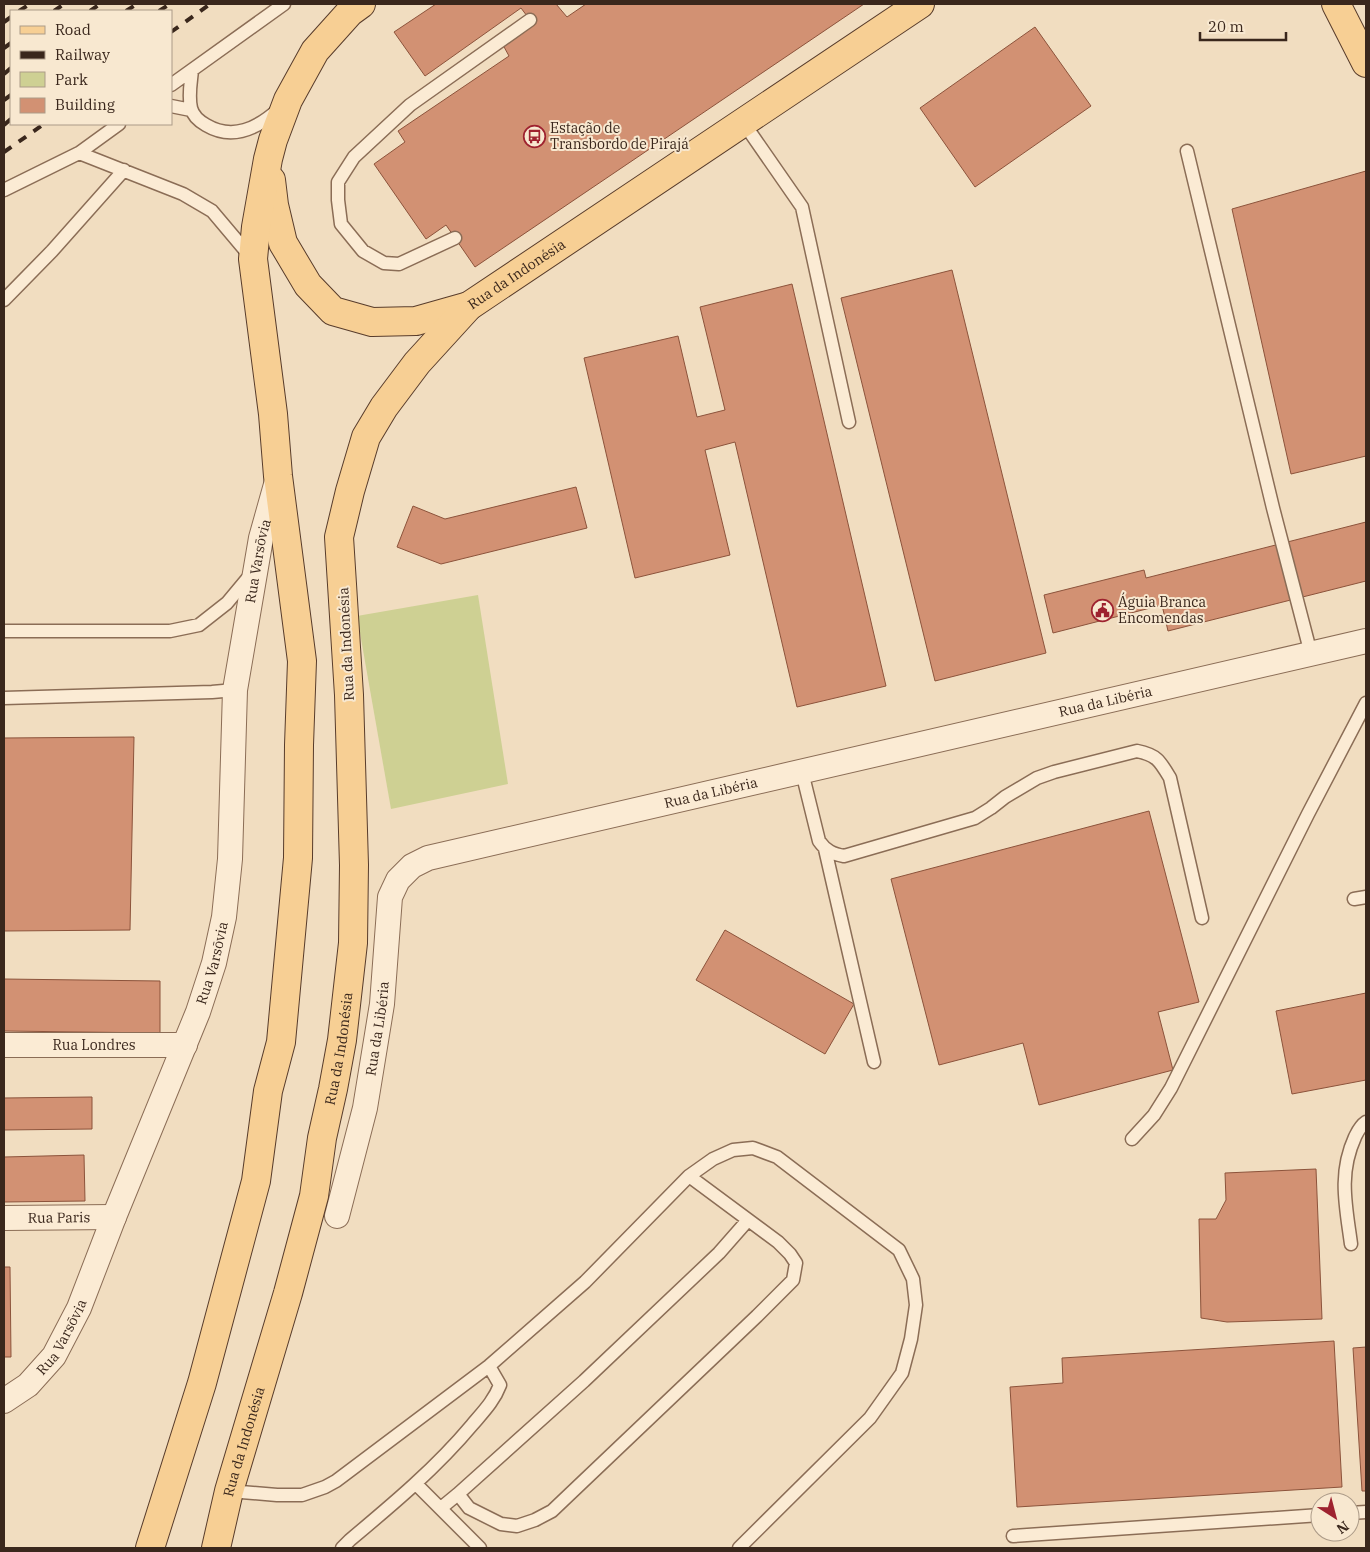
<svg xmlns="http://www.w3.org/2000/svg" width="1370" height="1552" font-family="'IBM Plex Serif',serif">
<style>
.green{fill:#ced093}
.building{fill:#d29173;stroke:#8c533b}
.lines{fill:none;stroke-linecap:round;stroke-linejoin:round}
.lane-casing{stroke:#8b6d56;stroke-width:15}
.street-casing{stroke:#8b6d56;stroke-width:26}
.primary-casing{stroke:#583c2b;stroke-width:30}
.lane{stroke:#fbebd4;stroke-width:12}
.street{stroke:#fbebd4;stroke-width:24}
.primary{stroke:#f7cf94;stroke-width:28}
.rail{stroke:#3a271c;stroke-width:4;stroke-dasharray:9 9;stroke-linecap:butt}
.labels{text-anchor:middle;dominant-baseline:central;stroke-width:4;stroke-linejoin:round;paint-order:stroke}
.poi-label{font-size:14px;fill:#3a271c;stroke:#f8e8d0;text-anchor:start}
.street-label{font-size:14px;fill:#3a271c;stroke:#f8e8d0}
</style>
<rect width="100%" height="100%" fill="#f1ddc0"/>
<path class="green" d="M478 595 508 784 391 809 357 616Z"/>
<path class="building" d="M436 4H556L567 17 586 4H864L475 267 446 225 426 239 374 164 405 142 398 131 509 56 503 45 533 24 521 8 425 76 394 32Z
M1035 27 1091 106 975 187 920 108Z
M1366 171V456L1291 474 1232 209Z
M952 270 1046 653 935 681 841 298Z
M792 284 886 686 797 707 735 442 705 450 730 555 635 578 584 358 678 336 697 417 725 410 700 307Z
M576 487 587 528 441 564 397 547 413 506 445 519Z
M1366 522V581L1168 631 1162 605 1053 633 1044 595 1144 570 1146 578Z
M134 737 130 930 4 931V738Z
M1149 811 1199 1002 1158 1012 1173 1070 1039 1105 1023 1043 939 1065 891 879Z
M725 930 854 1004 825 1054 696 980Z
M4 979 160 981V1033L4 1031Z
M1366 993V1080L1292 1094 1276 1011Z
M92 1097V1129L4 1130V1098Z
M84 1155 85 1201 4 1202V1157Z
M1316 1169 1322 1319 1227 1322 1201 1318 1199 1219H1216L1226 1200 1225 1173Z
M4 1267H10L11 1357H4Z
M1334 1341 1342 1487 1017 1507 1010 1387 1063 1383 1062 1358Z
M1366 1347V1491H1362L1353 1348Z"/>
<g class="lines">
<defs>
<path id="lane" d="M192 70C191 82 188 95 191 108 193 116 199 121 206 125 233 141 258 128 279 109
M171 85 284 4
M171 106 191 110
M743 122 802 207 849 422
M1187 151 1273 508 1311 654
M79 153 183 194 212 211 250 256
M4 190 79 153 119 124
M455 238 399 264 384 263 363 251 341 224 338 200V182L354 157 410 105 530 20
M4 300 52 251 124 170
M4 631H170L199 625 227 603 252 573
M4 698 212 692 235 690
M802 772 819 841C826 851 833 854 844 856L975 818 991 808 1005 797 1037 778 1054 772 1137 751C1157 755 1160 761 1170 778L1202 918
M825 849 874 1062
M1354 899 1366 897
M1132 1139 1154 1115 1171 1088 1308 814 1366 703
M1351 1244C1346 1206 1338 1174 1355 1137 1358 1131 1360 1126 1366 1122
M416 1484 480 1548
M229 1491 277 1495H302L325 1487 336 1481 489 1366 585 1282 689 1176 713 1159 733 1150 753 1148 777 1157 899 1250 913 1279 916 1305 911 1339 902 1373 870 1418 739 1548
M458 1494 584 1381 719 1253 748 1220
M441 1508 458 1494 469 1508 501 1524 517 1526 535 1520 552 1511 757 1316 793 1280 796 1263 790 1254 778 1242 689 1176
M1350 1513 1366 1512
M1013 1536 1320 1515
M342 1548 350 1540C393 1504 436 1468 472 1425 483 1412 494 1401 500 1385L489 1366"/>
<g id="street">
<path id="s1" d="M4 1045H185"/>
<path id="s2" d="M337 1216 365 1108 382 1004 390 897 398 880 412 866 428 858 1366 641"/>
<path id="s3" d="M4 1218 114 1217"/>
<path id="s4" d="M4 1401 28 1385 54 1356 79 1308 114 1217 198 1012 214 963 224 917 230 859 235 690 261 538 277 481"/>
</g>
<g id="primary">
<path d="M1336 4 1366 63"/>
<path d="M271 180 274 205 283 243 308 285 333 311 372 322 416 321 469 306"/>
<path d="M150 1548 202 1383 256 1181 268 1091 281 1042 298 858 299 745 302 661 278 476 273 414 253 259 256 227 268 159 273 140 288 100 315 51 350 12 361 4"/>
<path id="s5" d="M216 1548 229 1491 288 1293 314 1196 322 1138 333 1089 342 1040 353 943 354 865 349 695 339 537 350 491 366 437 384 407 417 363 469 306 920 4"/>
</g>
</defs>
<use href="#lane" class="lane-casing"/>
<use href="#street" class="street-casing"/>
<use href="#primary" class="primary-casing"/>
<use href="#lane" class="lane"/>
<use href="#street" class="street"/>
<use href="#primary" class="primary"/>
<path class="rail" d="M19 11 30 4
M54 11 64 4
M90 11 100 4
M126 11 137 4
M159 11 170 4
M4 22 11 17
M171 32 210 4
M4 48 11 43
M4 74 11 68
M4 100 11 95
M4 125 11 119
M4 152 44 124"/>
</g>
<defs>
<symbol id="bus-ring" viewBox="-11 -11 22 22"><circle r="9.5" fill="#f8e8d0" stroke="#9e222f" stroke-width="1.5"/><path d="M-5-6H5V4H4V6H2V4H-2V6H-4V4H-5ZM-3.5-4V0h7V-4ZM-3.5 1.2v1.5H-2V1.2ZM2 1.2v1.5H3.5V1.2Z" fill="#9e222f"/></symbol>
<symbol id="civic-ring" viewBox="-11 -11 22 22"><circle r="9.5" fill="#f8e8d0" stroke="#9e222f" stroke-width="1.5"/><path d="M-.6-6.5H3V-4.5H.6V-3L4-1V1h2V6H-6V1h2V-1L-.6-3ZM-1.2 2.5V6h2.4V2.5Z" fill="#9e222f"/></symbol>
</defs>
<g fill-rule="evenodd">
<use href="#bus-ring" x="522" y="124" width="25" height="25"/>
<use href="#civic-ring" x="1090" y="598" width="25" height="25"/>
</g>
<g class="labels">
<g class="poi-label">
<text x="550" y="128">Estação de<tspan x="550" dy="16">Transbordo de Pirajá</tspan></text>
<text x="1118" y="602">Águia Branca<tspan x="1118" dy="16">Encomendas</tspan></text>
</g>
<g class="street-label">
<text stroke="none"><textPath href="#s5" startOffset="1356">Rua da Indonésia</textPath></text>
<text stroke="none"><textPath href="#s4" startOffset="898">Rua Varsōvia</textPath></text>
<text transform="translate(346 644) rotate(-93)">Rua da Indonésia</text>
<text stroke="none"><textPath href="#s2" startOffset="1076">Rua da Libéria</textPath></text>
<text stroke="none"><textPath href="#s2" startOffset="671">Rua da Libéria</textPath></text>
<text stroke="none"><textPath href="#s4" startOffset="492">Rua Varsōvia</textPath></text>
<text stroke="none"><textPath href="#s2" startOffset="192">Rua da Libéria</textPath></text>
<text stroke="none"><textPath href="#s1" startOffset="90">Rua Londres</textPath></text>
<text stroke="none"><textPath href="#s5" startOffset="515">Rua da Indonésia</textPath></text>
<text stroke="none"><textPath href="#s3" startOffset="55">Rua Paris</textPath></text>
<text stroke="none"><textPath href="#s4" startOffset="88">Rua Varsōvia</textPath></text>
<text stroke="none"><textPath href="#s5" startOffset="110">Rua da Indonésia</textPath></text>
</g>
</g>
<rect width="1370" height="1552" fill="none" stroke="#3a271c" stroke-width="10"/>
<rect x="10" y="10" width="162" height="115" fill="#f8e8d0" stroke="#ac9b88"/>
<rect x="20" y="26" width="25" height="8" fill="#f7cf94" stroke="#ac9b88"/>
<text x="55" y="35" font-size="15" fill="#3a271c">Road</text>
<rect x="20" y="51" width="25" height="8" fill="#3a271c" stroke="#ac9b88"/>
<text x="55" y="60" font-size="15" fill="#3a271c">Railway</text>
<rect x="20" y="72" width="25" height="15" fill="#ced093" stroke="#ac9b88"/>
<text x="55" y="85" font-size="15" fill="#3a271c">Park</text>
<rect x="20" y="98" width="25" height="15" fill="#d29173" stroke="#ac9b88"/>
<text x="55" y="110" font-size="15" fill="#3a271c">Building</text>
<g transform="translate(1335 1517) rotate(144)"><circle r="24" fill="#f8e8d0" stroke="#ac9b88"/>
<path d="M0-4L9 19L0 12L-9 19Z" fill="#9e222f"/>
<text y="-8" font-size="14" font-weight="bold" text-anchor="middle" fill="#3a271c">N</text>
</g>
<path d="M1200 32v8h86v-8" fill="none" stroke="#3a271c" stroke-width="2.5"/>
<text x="1208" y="32" font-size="15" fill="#3a271c" stroke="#f8e8d0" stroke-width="4" paint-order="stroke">20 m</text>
</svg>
